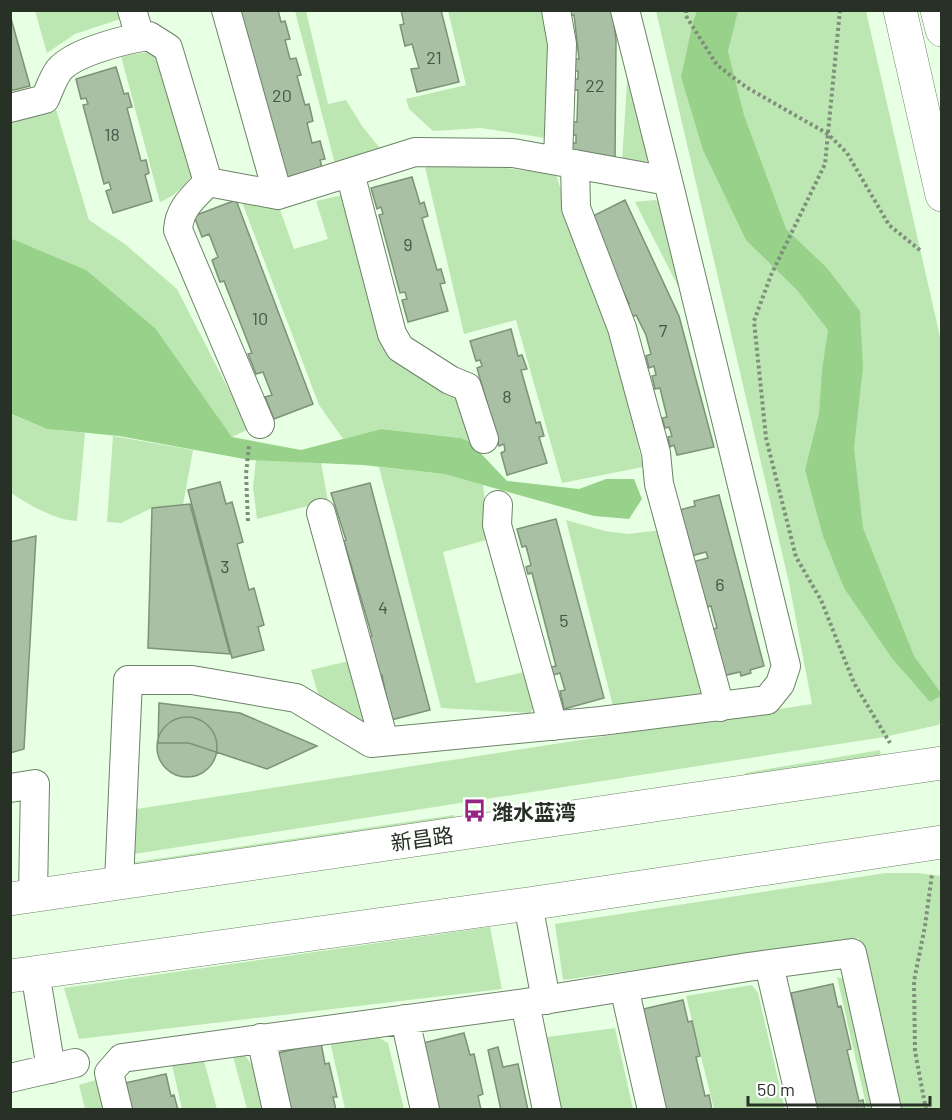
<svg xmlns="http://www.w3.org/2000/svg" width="952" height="1120" font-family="Barlow,'Noto Sans SC',sans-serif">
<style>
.green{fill:#bde7b2}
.water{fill:#98d28a}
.building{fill:#a9c0a4;stroke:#7d9277;stroke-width:1.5}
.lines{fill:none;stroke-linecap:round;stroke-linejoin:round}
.minor-casing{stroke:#6d8268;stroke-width:30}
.major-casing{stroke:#6d8268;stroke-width:34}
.path{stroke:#808f7c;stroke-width:4;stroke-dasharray:3 3;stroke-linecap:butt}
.minor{stroke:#fff;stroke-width:28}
.major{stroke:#fff;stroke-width:33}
.labels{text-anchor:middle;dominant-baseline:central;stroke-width:5;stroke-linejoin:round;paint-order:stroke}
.number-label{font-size:18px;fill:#485546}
.poi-label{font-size:21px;font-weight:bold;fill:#283126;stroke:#fff;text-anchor:start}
.street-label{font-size:21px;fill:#283126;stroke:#fff}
</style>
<rect width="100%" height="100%" fill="#e7ffe2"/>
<path class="green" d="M35 11H117L120 19 75 34 47 53Z
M295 11H306L328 104 346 100 362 126 383 152 335 164Z
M448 11H547L552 38 545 138 481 128 433 131 409 109 406 99 466 85Z
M656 11H866L941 341V722L938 725 884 737 134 854 137 809 812 704 789 583Z
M629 51 651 159 642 163 622 161Z
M150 52 158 60 195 170C189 183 174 197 160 202L121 56Z
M55 106 89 220 126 245 177 289 249 429 232 437 156 329 11 238 10 115Z
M442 159 556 175 619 363 643 467 562 483 516 320 464 334 425 167Z
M343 195 383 335 454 394 470 442 461 438 381 429 343 439 319 405 242 202 278 204 294 249 328 239 316 201Z
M655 200 663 204 684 298 635 202Z
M10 414 47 429 85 433 77 521C54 520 30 505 11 493Z
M113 436 193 450 183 505 152 508 121 523 107 522Z
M256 460 321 463 328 501 257 519 253 487Z
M379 467 444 474 483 485 490 539 443 552 476 683 524 672 535 706 530 713 441 708Z
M566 520 605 531 628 534 662 530 703 697 614 710Z
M353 660 372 729 321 703 311 670Z
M880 750 881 756 746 779 745 773Z
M454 815 455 822 130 871 129 863Z
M886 873H918L941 876V1109H898L859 938 563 980 555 924Z
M490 927 502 989 79 1039 64 988Z
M837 977 848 980 877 1109H867Z
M752 985 758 993 785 1109H714L686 996Z
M615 1028 633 1109H556L540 1038Z
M376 1036 388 1043 404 1109H345L330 1041Z
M244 1054 263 1080 268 1109H247L233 1056Z
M204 1061 217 1109H182L172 1065Z
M96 1080 104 1109H85L79 1085Z"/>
<path class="water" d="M697 11H738L728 51 744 115 786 229 827 268 860 311 863 367 854 448 863 528 914 656 941 693V696L930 702 891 657 844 588 823 536 805 470 819 414 822 370 828 330 797 290 746 240 703 150 681 77 693 22Z
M10 238 86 270 156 329 232 437 301 450 381 429 461 438 470 442 507 481 579 489 606 479H634L642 499 629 519 594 516 444 474 363 465 250 460 119 436 47 429 11 414Z"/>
<path class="building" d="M240 10H278L281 22 285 21 290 39 285 40 290 59 296 58 301 75 297 76 305 105 309 104 313 121 307 123 312 143 320 141 325 159 320 160 323 171 285 181Z
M401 10H441L459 82 417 92 411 69 419 68 412 44 405 46 400 25 404 24Z
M569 10H612L616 40 615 163 572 154V143H576V135H572V122H577L578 90H573L574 79H578V71H574L575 59H579L574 15 570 16Z
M10 15 30 86 10 91Z
M116 67 124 94 128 93 132 107 127 108 141 161 146 160 149 173 145 175 152 201 113 213 106 191 111 189 109 182 104 184 83 105 88 104 86 98 81 99 76 79Z
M412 177 420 204 424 202 428 216 422 218 437 270 441 269 445 283 440 284 448 311 408 322 402 300 407 299 405 292 400 293 379 215 383 214 381 207 377 209 371 188Z
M236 200 313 404 274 419 265 397 272 395 263 372 256 374 248 354 252 353 224 281 220 282 212 260 218 257 209 234 202 237 194 216Z
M625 200 679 316 714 447 677 455 674 445 670 447 668 437 672 436 669 427 665 428 662 418 667 417 660 388 655 389 652 376 656 375 654 366 649 368 646 356 651 354 646 335 636 315 632 317 625 306 629 304 589 218Z
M511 329 518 356 522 355 527 369 521 370 536 423 540 422 544 436 539 437 547 463 507 475 501 453 505 451 504 444 499 446 477 368 482 366 480 360 476 361 470 341Z
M220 482 226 504 232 502 243 542 237 544 249 590 254 588 264 625 258 627 264 650 232 658 188 490Z
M370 483 430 710 391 720 382 675 379 676 369 637 372 636 344 541 346 540 331 493Z
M719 495 764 666 750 670 751 673 741 676 740 672 722 676 710 630 717 628 711 606 704 608 692 562 708 558 706 552 691 556 679 510 695 506 694 501Z
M190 504 230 654 148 648 152 508Z
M556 519 604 698 564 709 560 691 565 690 560 673 553 675 551 667 556 666 532 573 528 574 526 567 531 565 526 546 522 547 517 529Z
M36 536 24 749 10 753V542Z
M159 703 240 713 317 746 267 769 189 743H158Z
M157 747a30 30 0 1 1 60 0a30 30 0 1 1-60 0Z
M833 984 838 1007 841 1006 851 1049 847 1050 859 1101 863 1100 865 1110H817L791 993Z
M683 1000 688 1022 692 1021 700 1056 696 1057 705 1096 709 1095 712 1110H666L643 1009Z
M464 1033 470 1055 474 1054 483 1094 478 1096 481 1110H438L423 1043Z
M321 1043 325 1064 329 1063 337 1097H333L336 1110H291L278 1053Z
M498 1047 503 1067 518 1064 528 1110H501L488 1050Z
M166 1074 171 1096 174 1095 178 1110H131L125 1083Z"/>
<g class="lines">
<defs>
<path id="minor" d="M132 10 140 37
M226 10 278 195
M556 10 562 44 558 161
M10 108 45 99C49 90 53 78 59 70 74 52 126 39 149 36L168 48 208 182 278 195 415 152 513 153 668 181
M575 164 576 208 622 328 656 453 659 484 720 707
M350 173 392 334 400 348 450 380 467 387 484 439
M208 182C194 197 179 208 178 230L260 424
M498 505 497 525 553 726
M321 513 384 741
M10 788 35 784 33 895
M119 882 128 680H192L296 698 371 743 601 721 767 700 780 684 786 666 668 181 625 10
M528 904 546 1000
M769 965 803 1110
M35 972 51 1069
M624 987 652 1110
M525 1003 547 1110
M405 1019 425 1110
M261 1038 277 1110
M10 1078 75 1063
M118 1110 109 1073 122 1058 525 1003 748 967 852 953 887 1110"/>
<path id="major" d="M900 10 942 195
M937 10 942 30
M10 899 942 763
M10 976 528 904 942 842"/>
</defs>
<use href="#minor" class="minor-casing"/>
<use href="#major" class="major-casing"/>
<path class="path" d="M686 10V16L717 65 746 87 828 134 847 153 889 225 921 251
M840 10 825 164 771 275 754 321 766 438 796 557 821 600 854 683 890 743
M248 521 246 474 249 445
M926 1110 915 1051 914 981 925 926 932 874"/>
<use href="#minor" class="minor"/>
<use href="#major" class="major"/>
</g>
<defs>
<symbol id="bus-bare" viewBox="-9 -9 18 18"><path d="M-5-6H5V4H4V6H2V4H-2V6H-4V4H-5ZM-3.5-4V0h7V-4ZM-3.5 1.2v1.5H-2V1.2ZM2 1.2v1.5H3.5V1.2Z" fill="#952482" stroke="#fff" stroke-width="2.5" paint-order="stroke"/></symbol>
</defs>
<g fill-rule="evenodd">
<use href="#bus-bare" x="458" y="794" width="33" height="33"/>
</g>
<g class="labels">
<g class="number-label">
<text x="434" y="57">21</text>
<text x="595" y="85">22</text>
<text x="282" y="95">20</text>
<text x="112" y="134">18</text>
<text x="408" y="244">9</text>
<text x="260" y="318">10</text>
<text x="663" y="330">7</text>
<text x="507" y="396">8</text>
<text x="225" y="566">3</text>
<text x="720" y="584">6</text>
<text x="383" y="607">4</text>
<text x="564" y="620">5</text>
</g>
<g class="poi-label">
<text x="492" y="811">潍水蓝湾</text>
</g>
<g class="street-label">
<text transform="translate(422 838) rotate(-8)">新昌路</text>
</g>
</g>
<rect width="952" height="1120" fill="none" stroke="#283126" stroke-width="24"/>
<path d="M748 1096v9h182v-9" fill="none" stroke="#283126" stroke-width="3"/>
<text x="757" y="1096" font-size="18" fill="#283126" stroke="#ffffff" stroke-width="4.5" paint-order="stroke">50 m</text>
</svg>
